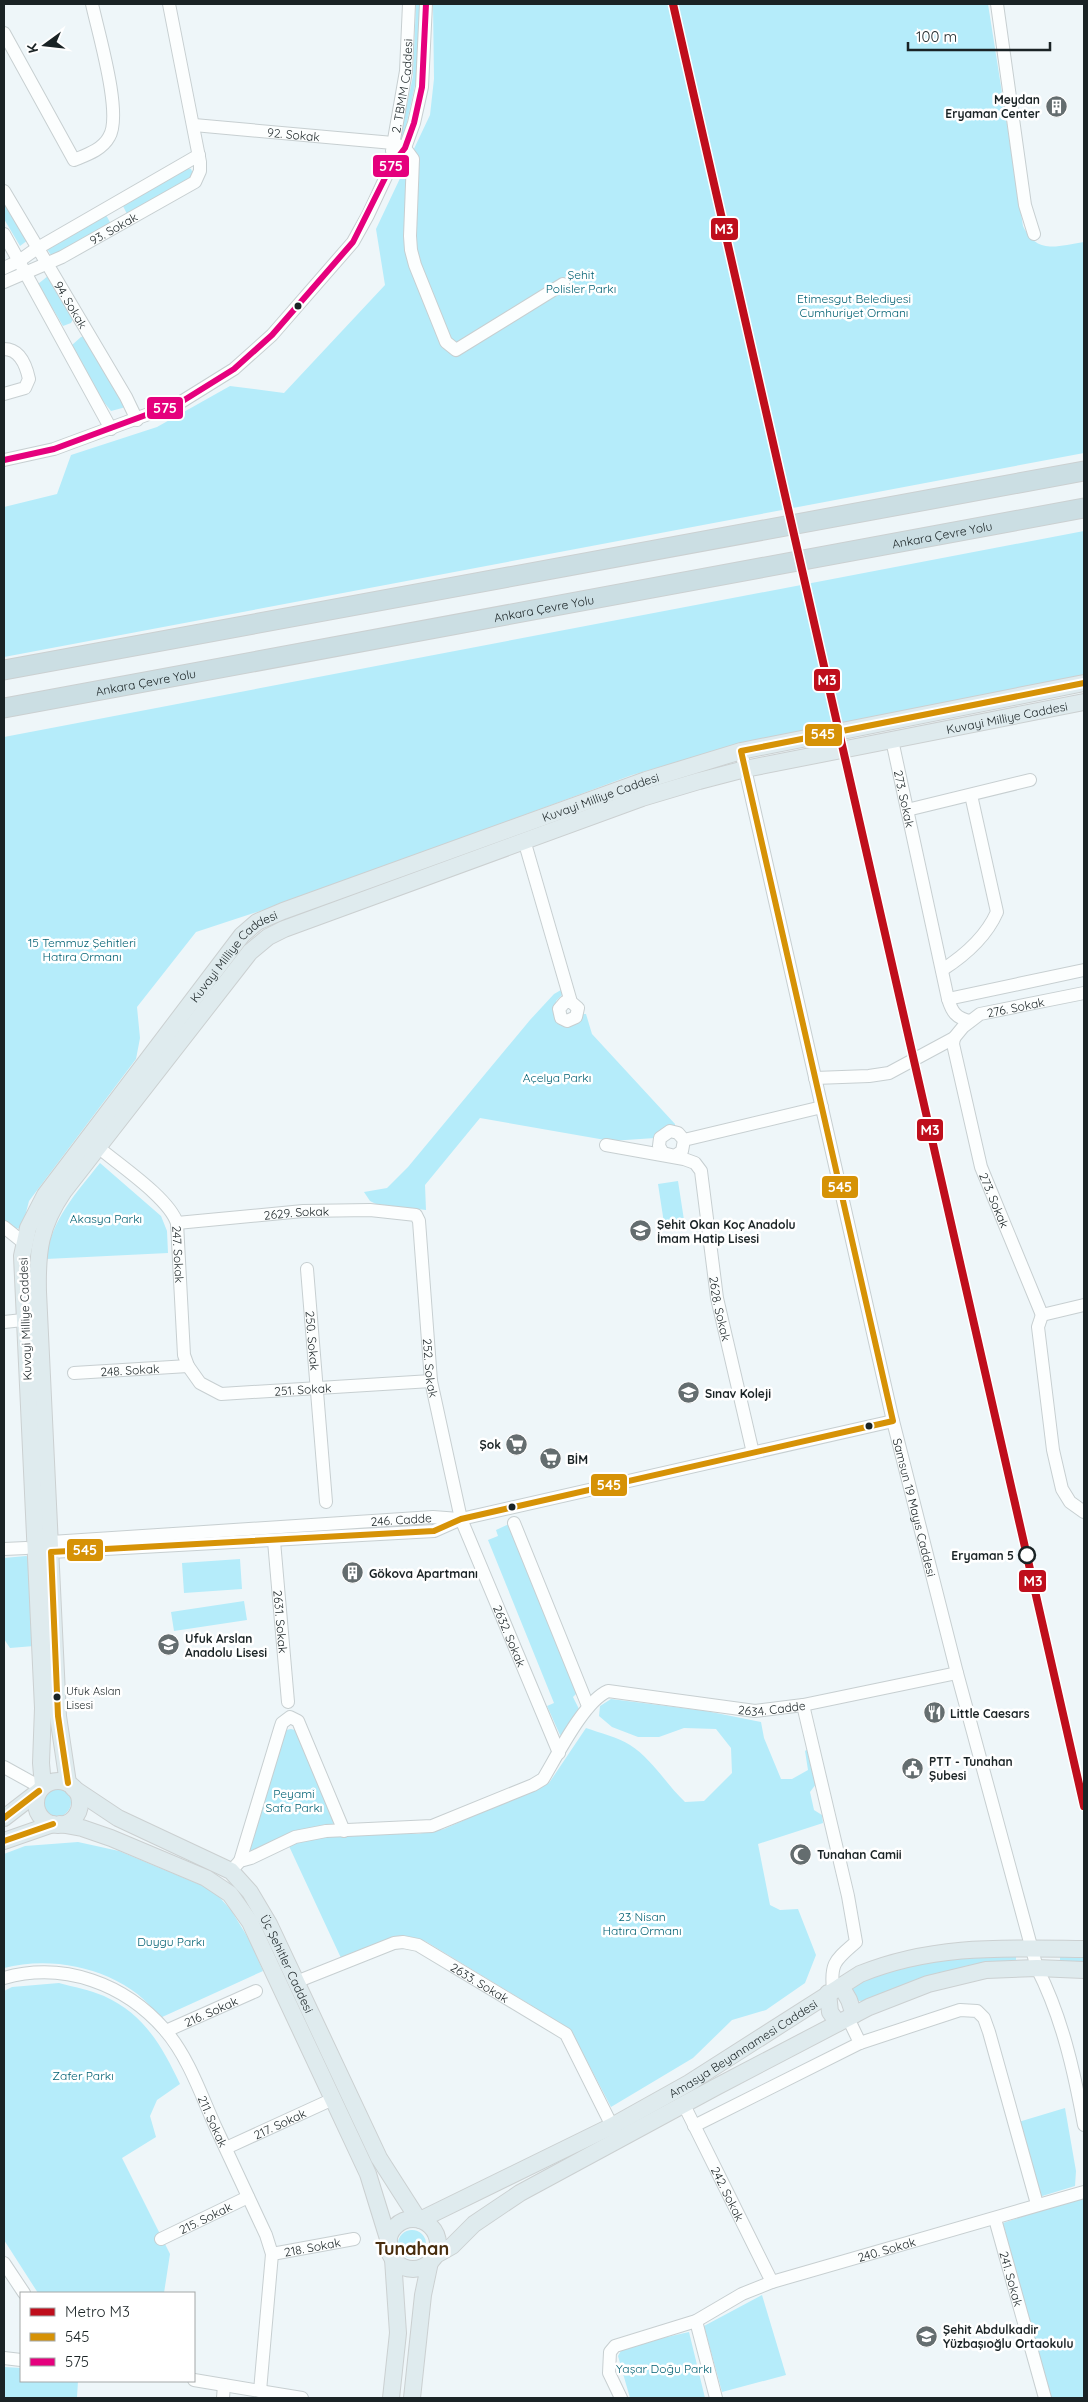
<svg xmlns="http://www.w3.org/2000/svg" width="1088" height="2402" font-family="Quicksand,sans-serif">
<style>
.green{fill:#b5ecfa}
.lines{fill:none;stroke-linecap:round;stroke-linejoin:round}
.minor-casing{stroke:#c7cfd1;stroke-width:14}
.major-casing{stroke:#cbd0d1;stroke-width:18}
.highway-casing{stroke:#cbd0d1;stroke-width:21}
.minor{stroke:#fcfefe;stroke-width:12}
.major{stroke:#dfebee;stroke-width:16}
.highway{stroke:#cbdee3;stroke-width:19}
.bus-1-casing{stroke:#fff;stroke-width:10}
.bus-2-casing{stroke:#fff;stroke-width:10}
.bus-1{stroke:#d69206;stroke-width:6}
.bus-2{stroke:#e5007d;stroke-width:6}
.metro-1-casing{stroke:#fff;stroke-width:11}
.metro-1{stroke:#bf0e1c;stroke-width:8}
.bus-dot{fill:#1a2325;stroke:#fff;stroke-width:2}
.stop-dot{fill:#fff;stroke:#1a2325;stroke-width:2.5}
.labels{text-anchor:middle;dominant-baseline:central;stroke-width:5;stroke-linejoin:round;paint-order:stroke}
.bus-label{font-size:11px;fill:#1a2325;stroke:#fff;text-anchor:start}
.street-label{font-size:12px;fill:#1a2325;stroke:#fff}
.poi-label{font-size:12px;font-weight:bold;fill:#1a2325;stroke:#fff;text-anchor:start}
.park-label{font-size:12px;fill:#036274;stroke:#fff}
.stop-label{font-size:12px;font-weight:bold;fill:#1a2325;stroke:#fff;text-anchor:end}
.district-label{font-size:18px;font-weight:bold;fill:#472c0c;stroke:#fff}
.line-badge{stroke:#fff;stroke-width:2}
.badge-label{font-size:14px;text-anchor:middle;font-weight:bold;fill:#fff}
</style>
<rect width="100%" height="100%" fill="#eef6f9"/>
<path class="green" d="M416 4H420L416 81 403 140 400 138 413 76Z
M433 4H988L1023 226C1037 255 1057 246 1084 242V453L4 657V507L57 494 71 455 157 427 230 386 284 393 385 285 376 229 430 115 434 79Z
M188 168 191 169 194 176 127 214 123 206Z
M4 196 28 240 20 246 4 219Z
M106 215 111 224 60 256 51 255 47 249Z
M48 276 74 317 71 323 63 326 38 284Z
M85 336 126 407 111 411 98 395 72 345 81 337Z
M1084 531V676L740 744 632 775 312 894 196 932 137 1007 140 1038 136 1059 29 1201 22 1228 13 1229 4 1221V737Z
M561 990 563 994 556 1001V1014H586L592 1034 675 1124V1127L655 1138 611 1141 480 1118 425 1185 426 1210 376 1204 370 1201 364 1192 387 1188 408 1167 530 1020 554 994Z
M100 1163 161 1216 167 1231 168 1253 46 1259C51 1220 76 1193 100 1163Z
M678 1181 684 1220 664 1223 658 1184Z
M509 1524 577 1693 573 1697 580 1711 563 1734 560 1735 547 1706 554 1703 488 1540 498 1536 496 1530Z
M26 1556 29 1557 34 1646 10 1648 4 1639V1558Z
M240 1559 242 1589 184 1593 182 1563Z
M244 1601 247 1620 174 1631 171 1612Z
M611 1699 706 1711 761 1722 764 1738 781 1779H792L808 1770 805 1751 809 1748 816 1784 810 1792 814 1810 822 1815 823 1823 758 1844 770 1905 780 1910 798 1909 816 1955 805 1983 766 2010 732 2020 693 2058 611 2107 570 2029 425 1941 399 1937 341 1958 288 1844 327 1834H418L444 1829 549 1783 586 1728C600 1733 618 1737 630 1745 652 1759 666 1784 685 1802L704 1801 732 1773 731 1748 716 1729 684 1728 659 1737H638L612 1727 599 1716 600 1706Z
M291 1729 295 1730 335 1823 252 1852 249 1851 286 1730Z
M41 1802a15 15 0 1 1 30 0a15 15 0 1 1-30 0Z
M78 1842 119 1851 213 1890 231 1910 250 1941 263 1971 160 2018C128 1971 57 1954 4 1968V1854L25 1846Z
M1016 1955V1961L866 2001H856L852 1995 854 1984 928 1958Z
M1060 1957H1084V1964H1060Z
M59 1983C74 1987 90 1990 104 1996 144 2014 162 2046 180 2084L157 2100 150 2116 156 2137 122 2158 170 2254 164 2293H38L4 2240V1991L12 1987Z
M1065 2108 1076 2171 1075 2186 1039 2197 1015 2123Z
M1084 2199V2398H1050L1003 2223 1063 2203Z
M398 2244a14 14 0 1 1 28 0a14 14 0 1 1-28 0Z
M762 2295 786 2375 722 2392 704 2326Z
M689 2332 705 2398H630L618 2356 623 2347Z
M4 2367 21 2368V2381H78L77 2397 93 2398H4Z"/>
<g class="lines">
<defs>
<g id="minor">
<path d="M997 4 1025 205 1034 234"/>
<path d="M4 33 74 160C86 155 102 150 109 137 123 115 98 32 92 4"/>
<path id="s1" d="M194 125 393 143 405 148 413 159 410 236 411 250 415 265 446 342 456 350 563 284"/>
<path id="s2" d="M392 151 406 71 409 4"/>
<path id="s3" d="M4 191 126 397 137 420"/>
<path d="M4 234 111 429"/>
<path d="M4 268 19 261 36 249 199 155"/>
<path id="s4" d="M4 282 62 257 195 182 200 171V162L169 4"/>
<path d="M4 349C20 349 26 365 29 379L25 388 4 394"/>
<path d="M4 460 54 449 181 402 234 369 272 335 353 242 368 215 391 166 405 148 414 123 422 87 426 4"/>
<path id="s5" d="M892 740 948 999C952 1012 956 1018 970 1021"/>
<path id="s6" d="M741 751 893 1421 957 1673 1037 1968C1062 2017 1074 2071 1084 2125"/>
<path d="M907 810 1030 780"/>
<path d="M524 840 571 1002 578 1008 576 1017 567 1021 561 1018 559 1009 565 1002H571"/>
<path d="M942 970C964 956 986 937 997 912L971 795"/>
<path d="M948 999 1084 970"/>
<path id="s7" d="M954 1038 953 1044 981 1167 1042 1315 1084 1305"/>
<path id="s8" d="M815 1078 869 1076 889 1073 954 1038 963 1027 980 1014 1084 993"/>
<path d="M684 1140 682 1151 675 1156 663 1153 659 1146 660 1138 670 1131 678 1133 684 1140 822 1107"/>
<path id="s9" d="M606 1145 684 1159 695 1163 701 1171 717 1298 753 1453"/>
<path id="s10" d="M98 1147C119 1165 169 1198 177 1223L184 1355 188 1366 200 1383 221 1394 431 1381"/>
<path id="s11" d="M177 1223 303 1211 370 1210 416 1215 419 1221 431 1381 461 1519 559 1753"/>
<path d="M4 1227 24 1243"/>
<path id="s12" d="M307 1269 326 1502"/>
<path d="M1042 1315 1038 1327 1053 1450 1062 1489 1070 1502 1084 1512"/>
<path d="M4 1322 23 1320"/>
<path id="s13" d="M74 1373 188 1366"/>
<path d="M514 1523 588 1706"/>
<path id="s14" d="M274 1541 288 1702"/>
<path id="s15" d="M51 1542 433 1517 459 1519"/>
<path d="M4 1549 26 1548"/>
<path d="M51 1552 434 1531 461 1519 893 1421"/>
<path d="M803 1705 848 1896 856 1942C836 1960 830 1962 833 1990"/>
<path d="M4 1767 42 1788"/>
<path d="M240 1861 280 1729 282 1723 290 1717 298 1721 344 1831"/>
<path id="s16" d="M231 1871 240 1861 251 1858 295 1837 326 1831 432 1826 533 1785 543 1779C557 1756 584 1701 608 1691L755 1711 803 1705 957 1673"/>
<path id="s17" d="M4 1978C64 1961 125 1984 165 2030 189 2058 201 2095 216 2128 233 2164 250 2200 266 2235L272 2254 260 2391"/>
<path id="s18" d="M296 1982 394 1943 403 1942 418 1945 566 2034 612 2126"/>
<path d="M848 2018 860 2043"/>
<path id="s19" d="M166 2031 256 1991"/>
<path id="s20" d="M684 2105 772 2282"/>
<path d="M694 2126 860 2043 960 2010 977 2011 984 2018 989 2032 1037 2204"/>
<path id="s21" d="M226 2148 333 2099"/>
<path id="s22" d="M995 2219 1045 2398"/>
<path id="s23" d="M161 2239 248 2197"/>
<path id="s24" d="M272 2254 354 2239"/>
<path d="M4 2263 24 2293"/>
<path d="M696 2321 716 2398"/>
<path d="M4 2358 21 2360"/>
<path d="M194 2380 302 2398"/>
<path d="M223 2398 224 2385"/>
<path id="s25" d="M621 2398 609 2373 610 2352 615 2346 696 2321 742 2294 772 2282 1084 2192"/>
</g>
<g id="major">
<circle cx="58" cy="1803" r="22"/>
<path id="s26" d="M68 1783 58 1716 38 1292C37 1251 40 1226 64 1191L250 952 268 937 284 929 642 798 699 781 745 769 1084 702"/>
<path id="s27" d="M43 1786 41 1763 43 1708 22 1256 28 1228 45 1195 242 935 257 922 283 911 646 780 741 751 1084 683"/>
<path id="s28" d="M73 1788 118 1818 231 1871 250 1892 269 1924 379 2158 418 2219"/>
<path d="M4 1818 39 1791"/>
<path d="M60 1824 82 1828 111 1838 206 1878 230 1894 250 1922 368 2174 389 2242"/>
<path d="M4 1841 53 1824"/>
<path d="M841 1986 849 2000 854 2015"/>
<path d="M828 1993 830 2012 838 2023"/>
<circle cx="413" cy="2244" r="25"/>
<path id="s29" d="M420 2220 612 2126 689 2083 860 1974C934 1944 1006 1948 1084 1949"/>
<path d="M436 2255 452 2246 474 2224 520 2193 716 2087 869 2007 928 1984 986 1970 1037 1968 1084 1970"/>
<path d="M391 2398 398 2333 393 2259"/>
<path d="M412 2398 423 2295 430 2262"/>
</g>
<g id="highway">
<path d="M4 670 1084 471"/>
<path id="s30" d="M4 708 1084 508"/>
</g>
</defs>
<use href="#minor" class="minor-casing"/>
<use href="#major" class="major-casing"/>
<use href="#highway" class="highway-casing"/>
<use href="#minor" class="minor"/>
<use href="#major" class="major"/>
<use href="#highway" class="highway"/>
<defs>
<path id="bus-1" d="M68 1783 58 1716 51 1552 434 1531 461 1519 893 1421 741 751 1084 683
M4 1818 39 1791
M4 1841 53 1824"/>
<path id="bus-2" d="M4 460 54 449 181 402 234 369 272 335 353 242 391 166 405 148 414 123 422 87 426 4"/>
</defs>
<use href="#bus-1" class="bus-1-casing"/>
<use href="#bus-2" class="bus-2-casing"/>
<use href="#bus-1" class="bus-1"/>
<use href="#bus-2" class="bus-2"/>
<defs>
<path id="metro-1" d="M673 4 1084 1806"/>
</defs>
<use href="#metro-1" class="metro-1-casing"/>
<use href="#metro-1" class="metro-1"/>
</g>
<defs>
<symbol id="building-disc" viewBox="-11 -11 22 22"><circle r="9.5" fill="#646d6f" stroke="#fff"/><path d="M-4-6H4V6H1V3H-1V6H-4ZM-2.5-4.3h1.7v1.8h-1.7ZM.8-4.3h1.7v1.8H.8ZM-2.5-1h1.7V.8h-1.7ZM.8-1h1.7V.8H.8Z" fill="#fff"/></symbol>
<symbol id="school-disc" viewBox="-11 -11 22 22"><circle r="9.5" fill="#646d6f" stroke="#fff"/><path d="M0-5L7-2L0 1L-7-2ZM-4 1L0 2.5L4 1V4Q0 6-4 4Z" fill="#fff"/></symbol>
<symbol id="supermarket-disc" viewBox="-11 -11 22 22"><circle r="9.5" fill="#646d6f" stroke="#fff"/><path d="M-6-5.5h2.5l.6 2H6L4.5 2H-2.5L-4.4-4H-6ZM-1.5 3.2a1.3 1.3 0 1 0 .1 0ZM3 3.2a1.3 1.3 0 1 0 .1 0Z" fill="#fff"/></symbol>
<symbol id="restaurant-disc" viewBox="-11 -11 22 22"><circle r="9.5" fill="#646d6f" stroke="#fff"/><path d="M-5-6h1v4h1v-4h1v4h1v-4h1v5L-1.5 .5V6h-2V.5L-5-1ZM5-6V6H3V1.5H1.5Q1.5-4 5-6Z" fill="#fff"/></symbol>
<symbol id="civic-disc" viewBox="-11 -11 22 22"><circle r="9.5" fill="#646d6f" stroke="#fff"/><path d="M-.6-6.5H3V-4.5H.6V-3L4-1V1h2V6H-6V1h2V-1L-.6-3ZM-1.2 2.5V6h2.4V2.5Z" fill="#fff"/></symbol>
<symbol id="mosque-disc" viewBox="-11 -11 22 22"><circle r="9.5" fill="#646d6f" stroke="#fff"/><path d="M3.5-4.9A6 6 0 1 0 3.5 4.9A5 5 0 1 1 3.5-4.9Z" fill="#fff"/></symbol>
</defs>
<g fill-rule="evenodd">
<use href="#building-disc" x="1044" y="94" width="25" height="25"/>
<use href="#school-disc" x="628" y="1218" width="25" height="25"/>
<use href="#school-disc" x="676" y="1380" width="25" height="25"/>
<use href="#supermarket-disc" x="504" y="1432" width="25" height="25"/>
<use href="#supermarket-disc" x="538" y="1446" width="25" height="25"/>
<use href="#building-disc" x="340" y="1560" width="25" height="25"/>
<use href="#school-disc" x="156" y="1632" width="25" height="25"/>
<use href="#restaurant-disc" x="922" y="1700" width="25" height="25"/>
<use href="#civic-disc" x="900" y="1756" width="25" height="25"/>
<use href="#mosque-disc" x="788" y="1842" width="25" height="25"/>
<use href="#school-disc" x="914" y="2324" width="25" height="25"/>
</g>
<g class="bus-dot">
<circle cx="298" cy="306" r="4.5"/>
<circle cx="869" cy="1426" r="4.5"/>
<circle cx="512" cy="1507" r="4.5"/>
<circle cx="57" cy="1697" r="4.5"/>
</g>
<circle class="stop-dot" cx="1027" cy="1555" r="8"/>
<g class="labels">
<g class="bus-label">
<text x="66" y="1691">Ufuk Aslan<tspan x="66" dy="14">Lisesi</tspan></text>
</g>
<g class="street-label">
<text stroke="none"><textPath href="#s2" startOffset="66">2. TBMM Caddesi</textPath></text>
<text stroke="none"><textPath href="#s1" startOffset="100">92. Sokak</textPath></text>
<text stroke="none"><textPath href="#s4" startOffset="122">93. Sokak</textPath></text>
<text stroke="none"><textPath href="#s3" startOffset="132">94. Sokak</textPath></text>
<text stroke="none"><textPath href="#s30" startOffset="954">Ankara Çevre Yolu</textPath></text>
<text stroke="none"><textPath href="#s30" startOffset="549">Ankara Çevre Yolu</textPath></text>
<text stroke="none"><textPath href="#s30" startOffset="144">Ankara Çevre Yolu</textPath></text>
<text stroke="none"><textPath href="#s26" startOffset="1698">Kuvayi Milliye Caddesi</textPath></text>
<text stroke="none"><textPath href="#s27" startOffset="1308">Kuvayi Milliye Caddesi</textPath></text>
<text stroke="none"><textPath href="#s5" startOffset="60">273. Sokak</textPath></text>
<text stroke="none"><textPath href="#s27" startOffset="902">Kuvayi Milliye Caddesi</textPath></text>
<text stroke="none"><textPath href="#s8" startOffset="220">276. Sokak</textPath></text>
<text stroke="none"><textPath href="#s7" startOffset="168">273. Sokak</textPath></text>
<text stroke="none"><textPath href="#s11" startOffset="120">2629. Sokak</textPath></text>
<text stroke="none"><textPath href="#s10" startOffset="142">247. Sokak</textPath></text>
<text stroke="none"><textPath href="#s9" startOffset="240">2628. Sokak</textPath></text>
<text transform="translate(25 1319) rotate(-92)">Kuvayi Milliye Caddesi</text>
<text stroke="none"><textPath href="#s12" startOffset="72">250. Sokak</textPath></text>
<text stroke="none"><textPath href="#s11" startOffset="394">252. Sokak</textPath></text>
<text stroke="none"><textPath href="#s13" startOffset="56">248. Sokak</textPath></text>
<text stroke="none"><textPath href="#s10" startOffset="381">251. Sokak</textPath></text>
<text stroke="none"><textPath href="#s6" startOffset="776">Samsun 19 Mayıs Caddesi</textPath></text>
<text stroke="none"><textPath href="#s15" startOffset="351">246. Cadde</textPath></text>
<text stroke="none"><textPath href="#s14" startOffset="81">2631. Sokak</textPath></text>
<text stroke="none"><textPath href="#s11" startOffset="675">2632. Sokak</textPath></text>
<text stroke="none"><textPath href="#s16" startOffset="608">2634. Cadde</textPath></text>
<text stroke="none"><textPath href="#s28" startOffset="288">Üç Şehitler Caddesi</textPath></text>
<text stroke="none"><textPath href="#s18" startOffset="202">2633. Sokak</textPath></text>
<text stroke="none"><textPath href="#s19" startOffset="49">216. Sokak</textPath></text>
<text stroke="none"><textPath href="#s29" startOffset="366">Amasya Beyannamesi Caddesi</textPath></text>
<text stroke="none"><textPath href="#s17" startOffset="282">211. Sokak</textPath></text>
<text stroke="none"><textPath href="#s21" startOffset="59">217. Sokak</textPath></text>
<text stroke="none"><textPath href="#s20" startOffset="99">242. Sokak</textPath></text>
<text stroke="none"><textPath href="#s23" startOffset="49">215. Sokak</textPath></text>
<text stroke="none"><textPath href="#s24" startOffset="41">218. Sokak</textPath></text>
<text stroke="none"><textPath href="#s25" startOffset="346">240. Sokak</textPath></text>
<text stroke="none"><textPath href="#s22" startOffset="62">241. Sokak</textPath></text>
</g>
<g class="poi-label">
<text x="1040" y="99" text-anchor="end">Meydan<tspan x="1040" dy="14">Eryaman Center</tspan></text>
<text x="657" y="1224">Şehit Okan Koç Anadolu<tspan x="657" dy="14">İmam Hatip Lisesi</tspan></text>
<text x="705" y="1393">Sınav Koleji</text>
<text x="501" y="1444" text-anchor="end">Şok</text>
<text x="567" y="1459">BİM</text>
<text x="369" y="1573">Gökova Apartmanı</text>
<text x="185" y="1638">Ufuk Arslan<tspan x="185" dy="14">Anadolu Lisesi</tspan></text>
<text x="950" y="1713">Little Caesars</text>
<text x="929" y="1761">PTT - Tunahan<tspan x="929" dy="14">Şubesi</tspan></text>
<text x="817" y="1854">Tunahan Camii</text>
<text x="943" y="2329">Şehit Abdulkadir<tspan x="943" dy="14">Yüzbaşıoğlu Ortaokulu</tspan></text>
</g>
<g class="park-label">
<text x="581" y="274">Şehit<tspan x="581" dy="14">Polisler Parkı</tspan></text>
<text x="854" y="298">Etimesgut Belediyesi<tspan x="854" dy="14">Cumhuriyet Ormanı</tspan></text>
<text x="82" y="942">15 Temmuz Şehitleri<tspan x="82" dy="14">Hatıra Ormanı</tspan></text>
<text x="557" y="1077">Açelya Parkı</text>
<text x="106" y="1218">Akasya Parkı</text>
<text x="294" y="1793">Peyami<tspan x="294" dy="14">Safa Parkı</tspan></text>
<text x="642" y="1916">23 Nisan<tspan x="642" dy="14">Hatıra Ormanı</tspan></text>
<text x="171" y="1941">Duygu Parkı</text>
<text x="83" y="2075">Zafer Parkı</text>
<text x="664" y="2368">Yaşar Doğu Parkı</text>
</g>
<g class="stop-label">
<text x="1014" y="1555">Eryaman 5</text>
</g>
<g class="district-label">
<text x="412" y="2248">Tunahan</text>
</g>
</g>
<g class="line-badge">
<rect x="372" y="154" width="38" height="24" rx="5" fill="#e5007d"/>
<rect x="710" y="217" width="29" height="24" rx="5" fill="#bf0e1c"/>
<rect x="146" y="396" width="38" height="24" rx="5" fill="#e5007d"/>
<rect x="813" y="668" width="28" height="24" rx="5" fill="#bf0e1c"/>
<rect x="804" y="723" width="39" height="24" rx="5" fill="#d69206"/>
<rect x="916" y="1118" width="28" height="24" rx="5" fill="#bf0e1c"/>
<rect x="821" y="1175" width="38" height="24" rx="5" fill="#d69206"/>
<rect x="590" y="1473" width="38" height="24" rx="5" fill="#d69206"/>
<rect x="66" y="1538" width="38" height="24" rx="5" fill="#d69206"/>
<rect x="1018" y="1569" width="29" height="24" rx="5" fill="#bf0e1c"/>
</g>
<g class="badge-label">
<text x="391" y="171">575</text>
<text x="724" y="234">M3</text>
<text x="165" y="413">575</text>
<text x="827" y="685">M3</text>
<text x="823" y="739">545</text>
<text x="930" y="1135">M3</text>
<text x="840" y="1192">545</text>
<text x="609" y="1490">545</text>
<text x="85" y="1555">545</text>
<text x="1033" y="1586">M3</text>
</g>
<rect width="1088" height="2402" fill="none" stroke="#1a2325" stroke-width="10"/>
<rect x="20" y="2292" width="175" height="90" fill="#ffffff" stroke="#a3a7a8"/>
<rect x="30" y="2308" width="25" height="8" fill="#bf0e1c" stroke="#a3a7a8"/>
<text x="65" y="2317" font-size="15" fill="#1a2325">Metro M3</text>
<rect x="30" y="2333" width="25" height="8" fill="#d69206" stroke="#a3a7a8"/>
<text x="65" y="2342" font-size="15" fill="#1a2325">545</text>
<rect x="30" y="2358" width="25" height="8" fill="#e5007d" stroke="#a3a7a8"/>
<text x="65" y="2367" font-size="15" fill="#1a2325">575</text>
<g transform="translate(45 45) rotate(255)" stroke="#ffffff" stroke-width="4" paint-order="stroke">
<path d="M0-4L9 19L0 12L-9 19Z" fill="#1a2325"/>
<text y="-8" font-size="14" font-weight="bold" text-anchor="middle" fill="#1a2325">K</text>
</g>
<path d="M908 42v8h142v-8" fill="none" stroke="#1a2325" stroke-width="2.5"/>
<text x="916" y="42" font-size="15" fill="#1a2325" stroke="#ffffff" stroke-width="4" paint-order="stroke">100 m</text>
</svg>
